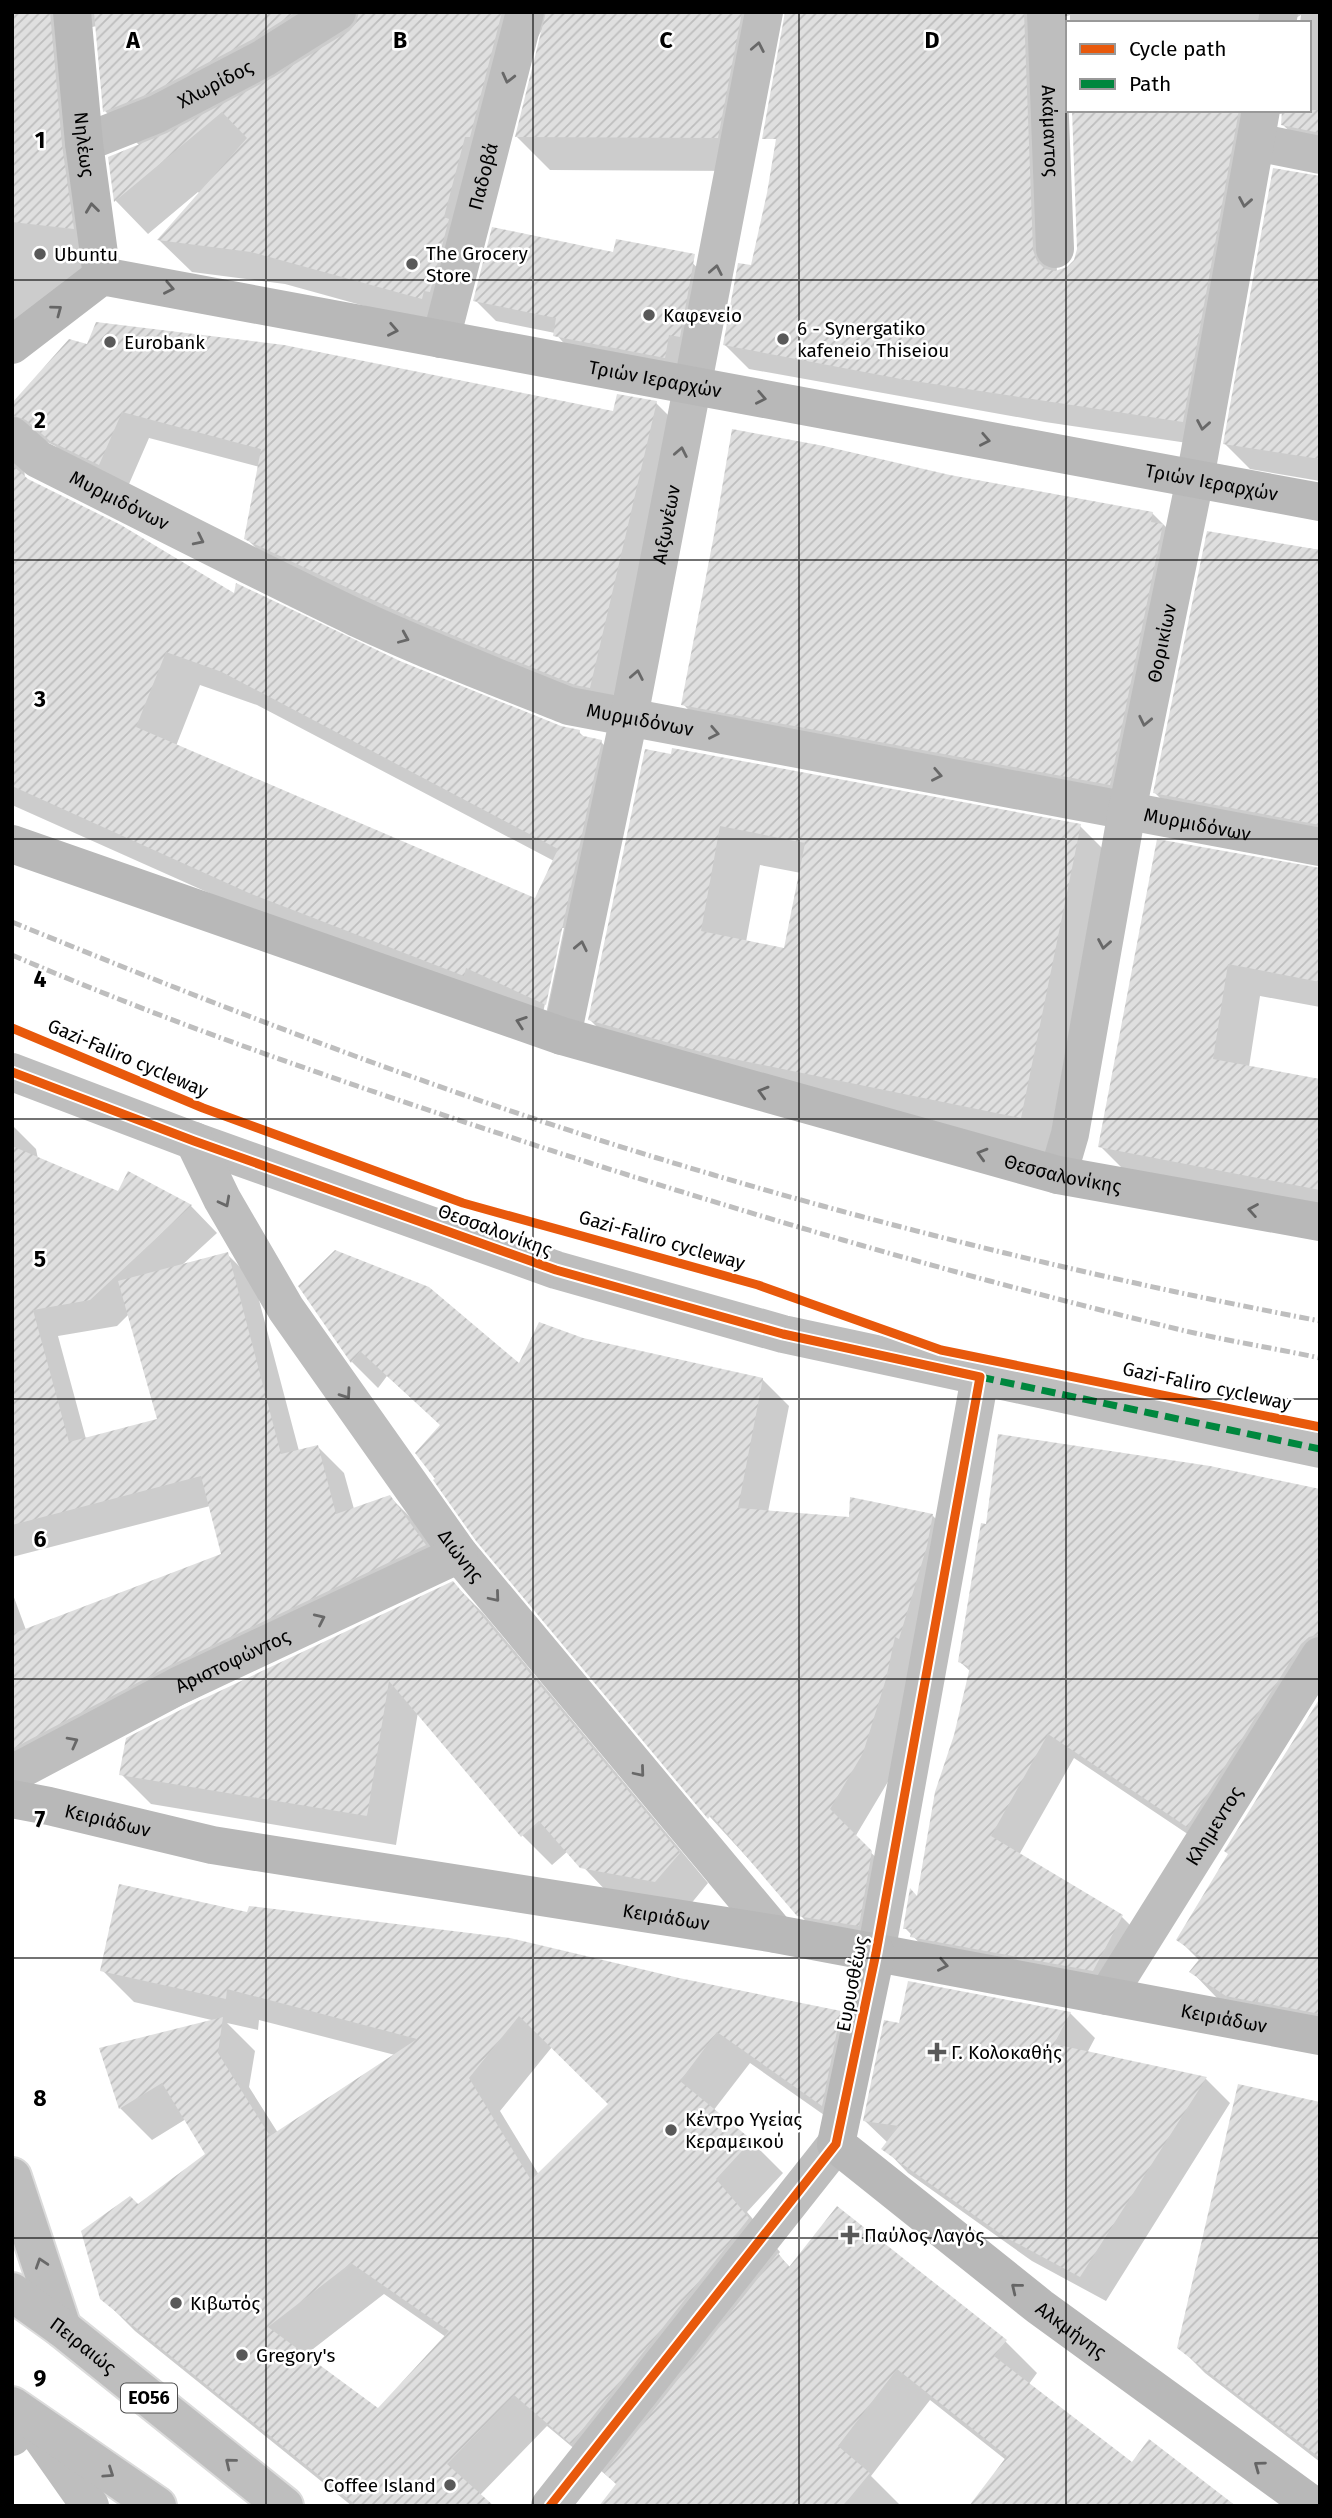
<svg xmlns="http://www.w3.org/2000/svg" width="1332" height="2518" font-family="'Fira Sans',sans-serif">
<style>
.shadow{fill:#0003;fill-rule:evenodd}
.building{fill:url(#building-hatch);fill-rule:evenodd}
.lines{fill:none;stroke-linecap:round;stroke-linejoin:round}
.primary-casing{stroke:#dbdbdb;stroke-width:42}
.street{stroke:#bebebe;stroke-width:38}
.secondary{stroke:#b8b8b8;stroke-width:38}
.primary{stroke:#bebebe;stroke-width:38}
.rail{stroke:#bebebe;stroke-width:5;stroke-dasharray:10 3.5 2 3.5;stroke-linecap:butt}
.quiet{stroke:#00873e;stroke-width:7;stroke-dasharray:14 7;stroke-linecap:butt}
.cycleway-casing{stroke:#fff;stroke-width:13}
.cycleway{stroke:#e8590c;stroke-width:9}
.oneway{stroke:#686868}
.oneway2{stroke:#656565}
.grid{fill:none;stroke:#000;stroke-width:2;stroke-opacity:0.55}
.poi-dot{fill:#595959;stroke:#fff;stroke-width:2.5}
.labels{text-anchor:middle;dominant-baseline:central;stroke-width:5;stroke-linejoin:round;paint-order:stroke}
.shield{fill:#fff;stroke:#4c4c4c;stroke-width:2}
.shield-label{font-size:18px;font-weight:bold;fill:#000}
.street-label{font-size:19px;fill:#000;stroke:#fff}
.poi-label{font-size:19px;fill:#000;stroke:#fff;text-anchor:start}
.grid-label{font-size:23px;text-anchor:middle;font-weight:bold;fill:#000;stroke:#fff;stroke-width:5;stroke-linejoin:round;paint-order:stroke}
</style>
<defs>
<pattern id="building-hatch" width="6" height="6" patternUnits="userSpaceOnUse" patternTransform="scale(1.75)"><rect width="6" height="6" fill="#dfdfdf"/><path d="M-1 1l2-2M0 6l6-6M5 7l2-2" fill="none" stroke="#bebebe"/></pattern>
</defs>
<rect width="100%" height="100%" fill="#fff"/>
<path class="shadow" d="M12 12H770L738 171 550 170 517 137 545 25 536 40 455 331 285 284 192 272 159 240 200 194 198 192 148 234 116 201 110 158 140 146 105 111 97 26 92 27 83 289 12 348Z
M813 12H1320V152L1308 149 1282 124 1283 114H1278L1208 446 1045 422 749 369 724 344 746 293ZM1070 15V23H1287L1301 15 1300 23H1309V110H1073L1079 249 1076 261 1068 269 1057 272 1048 39 1060 18Z
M1320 178V481L1250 469 1225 444Z
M614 254H683L704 274 685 378 575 356 555 333 496 321 475 300Z
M88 346 614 413 656 403 683 430 616 714 273 565 246 538 260 467 149 438 126 491 79 467 55 446 45 441 12 433V406Z
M12 444 24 467 25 478 236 596 560 728 579 732 585 738 601 742 635 776 580 1037 285 927 12 805ZM200 685 257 705 554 861 536 900 176 746ZM561 928H564L546 1014 543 1013Z
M950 477 1152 513 1177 538 1134 809 707 729 683 704Z
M1208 533 1320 550V850L1187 825 1155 793Z
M646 751 1080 826 1120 866 1061 1157 630 1060 590 1020ZM760 865 801 873 785 951 746 942Z
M1159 841 1320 870V1007L1260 996 1249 1067 1320 1081V1215L1133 1179 1100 1146Z
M12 1125 36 1149 38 1159 118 1193 128 1173 191 1206 217 1233 181 1266 227 1254 254 1281 299 1451 317 1446 344 1473 354 1509 390 1497 417 1524 451 1572 12 1789V1592L26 1630 223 1555 210 1506 12 1557ZM129 1314 159 1420 86 1439 58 1336 117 1326Z
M306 1296 520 1365 582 1339 762 1379 789 1406 768 1512 850 1518 932 1515 959 1542 889 1780 855 1837 898 1879 885 1951 825 1942 710 1817 478 1540 442 1426 387 1376 378 1388 352 1362Z
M1320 1492V1681L1213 1851 1074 1758 1019 1855 1122 1917 1147 1942 1118 1996 938 1962 905 1928 919 1899 971 1672 959 1661Z
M453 1583 483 1613 708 1883 685 1911 612 1897 568 1851 552 1865 522 1835 418 1712 396 1845 151 1804 121 1774Z
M1320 1701V2033L1217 1998 1192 1972 1200 1961 1178 1939Z
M248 1914 678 1979 841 2013 873 2045 854 2136 750 2063 713 2111 751 2141 783 2173 747 2212 780 2252 778 2255 791 2268 1005 2341 1037 2373 1029 2384 1132 2464 1006 2460 930 2400 871 2476 901 2506H601L618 2485 547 2426 480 2495 492 2506H352L135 2331 102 2298 138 2206 207 2154 186 2119 152 2140 120 2108 216 2021 134 2002 102 1970ZM259 2020 395 2055 278 2133 249 2087 255 2051 227 2023 258 2030ZM552 2047 611 2105 539 2175 500 2111ZM384 2294 446 2337 379 2410 304 2356Z
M1070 2013 1095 2038 1087 2053 1206 2079 1230 2103 1106 2301 1032 2261 908 2173 884 2148 888 2143 865 2121 900 2025Z
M1320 2104V2462L1205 2373 1179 2347Z"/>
<path class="building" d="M12 12H50L62 145 74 229 12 222Z
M94 12H296L253 39 148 94 103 112Z
M359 12H502L470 137H465L444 217 449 219 430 292 424 291 422 299 251 252 157 240 247 138 222 112 114 202 108 157 167 133 274 77 349 31 356 23Z
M546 12H742L718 138 515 137Z
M785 12H1024L1033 250 1037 261 1045 269 1055 271 1067 267 1074 260 1077 249 1072 110H1239L1183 422 901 379 723 345 738 263 751 265 767 193 776 139H762Z
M1282 110H1320V133L1281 125Z
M1273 168 1320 176V459L1223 444Z
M492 227 613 252 616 239 695 254 680 337 669 335 665 358 553 336 556 318 473 301Z
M96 322 284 345 613 411 617 394 657 401 590 688 575 685 418 621 244 539 261 449 122 412 99 465 50 441 26 420 12 415V403L69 339 87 344Z
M732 429 824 446 950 475 1153 512 1151 522 1163 524 1110 785 681 705 714 535Z
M12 465 28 479 121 525 234 593 236 583 400 661 561 726 580 730 579 735 602 740 546 1005 466 968 464 976 249 893 12 786ZM166 652 222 672 558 849 535 898 136 727Z
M1207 531 1320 550V825L1153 793Z
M672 748 1081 824 1021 1118 705 1053 588 1020 645 749 671 754ZM720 826 805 843 784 948 701 931Z
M1157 839 1320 868V982L1228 964 1213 1059 1320 1079V1190L1098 1147Z
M12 1146 118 1191 128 1171 192 1205 90 1300 33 1310 69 1442 157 1419 118 1281 228 1252 281 1454 318 1445 336 1514 390 1495 426 1545 169 1666 12 1749V1634L221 1554 201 1476 12 1525Z
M335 1250 429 1287 519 1363 539 1322 583 1338 763 1378 738 1508 849 1517 850 1497 933 1514 927 1546 899 1639 895 1637 886 1679 863 1753 830 1809 872 1851 859 1926 797 1916 711 1815 708 1819 476 1541 433 1480 435 1479 415 1453 440 1425 360 1351 351 1363 298 1286Z
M998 1434 1210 1466 1320 1489V1634L1309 1637 1301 1644 1187 1827 1048 1734 991 1836 1123 1915 1093 1971 910 1937 912 1929H903L910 1888 917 1896 935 1792 954 1735 970 1667 958 1662 981 1523 986 1524Z
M453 1581 680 1853 655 1882 580 1868 539 1821 521 1837 389 1681 367 1816 119 1775 126 1738 188 1706Z
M1320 1698V2014L1258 2002 1259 1994 1255 2002 1226 1996 1189 1972 1201 1957 1176 1940 1228 1854 1224 1851Z
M119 1884 247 1912 249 1906 510 1938 679 1978 841 2011 822 2106 717 2032 680 2081 752 2140 716 2179 749 2218 571 2444 514 2395 447 2464 494 2506H357L100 2299 81 2231 130 2196 138 2204 205 2154 162 2083 119 2109 99 2048 223 2017 218 2053 270 2136 417 2039 227 1989 226 1999 100 1971ZM519 2016 608 2104 531 2180 469 2078ZM351 2263 449 2331 378 2408 268 2327Z
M908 1981 1071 2012 1054 2044 1207 2077 1080 2277 1005 2237 881 2149 899 2126 863 2121 884 2020 899 2023Z
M1238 2084 1320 2102V2458L1177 2348Z
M837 2206 1007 2340 994 2356 1132 2462 1149 2439 1236 2506H969L1007 2456 897 2369 838 2446 870 2473 843 2506H599L616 2484 604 2473 778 2253 789 2267Z"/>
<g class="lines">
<defs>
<g id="primary">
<path d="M12 2177 62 2328"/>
<path id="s15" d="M12 2292 62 2328 284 2506"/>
<path d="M12 2406 157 2506"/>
</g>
</defs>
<use href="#primary" class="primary-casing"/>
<g class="street">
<path id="s1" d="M1046 12 1055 249"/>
<path d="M1277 23 1279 12"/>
<path d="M1256 142 1320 155"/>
<path id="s2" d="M84 143 157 114 264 58 337 12"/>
<path id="s3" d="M441 339 525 12"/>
<path id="s4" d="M12 436 38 459C144 512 250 567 357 618 426 650 498 678 569 706L1320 847"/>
<path id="s5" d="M562 1036 629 717 764 12"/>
<path d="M12 1072 194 1141 556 1270 783 1334 1320 1449"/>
<path id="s6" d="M194 1141 222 1199 286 1309 459 1554 776 1934"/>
<path id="s7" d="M1058 1175 1070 1134 1127 811 1195 479 1261 110"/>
<path id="s8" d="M12 1774 178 1686 459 1554"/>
<path d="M876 1953 980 1377"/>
<path id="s9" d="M1107 1996 1320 1656"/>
<path d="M12 2437 28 2418 90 2506"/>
<path d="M550 2506 836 2144"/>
</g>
<g class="secondary">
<path id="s10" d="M72 12 84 143 102 276"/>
<path id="s11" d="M12 345 102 276 1320 502"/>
<path id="s12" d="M12 844 562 1036 1058 1175 1320 1222"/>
<path id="s13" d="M12 1799 49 1806 212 1845 776 1934 1320 2036"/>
<path id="s14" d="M876 1953 836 2144 1040 2307 1314 2506"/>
</g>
<use href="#primary" class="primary"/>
<path class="rail" d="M12 922C144 976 276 1028 410 1076 706 1182 1011 1262 1320 1321
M12 955C174 1025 342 1082 510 1137 726 1208 944 1272 1165 1326 1216 1339 1268 1347 1320 1358"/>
<path class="quiet" d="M980 1377 1320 1449"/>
<defs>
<path id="cycleway" d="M12 1028 203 1108 463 1203 758 1285 941 1350 1320 1427
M12 1072 194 1141 556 1270 783 1334 980 1377 876 1953 836 2144 550 2506"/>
</defs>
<use href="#cycleway" class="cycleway-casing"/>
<use href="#cycleway" class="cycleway"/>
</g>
<defs><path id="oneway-chevron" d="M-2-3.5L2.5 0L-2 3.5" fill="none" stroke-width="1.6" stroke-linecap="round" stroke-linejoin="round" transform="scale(1.75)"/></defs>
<g class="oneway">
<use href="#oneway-chevron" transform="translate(758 47) rotate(-79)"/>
<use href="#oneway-chevron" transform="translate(508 78) rotate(104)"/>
<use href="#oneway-chevron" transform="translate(1245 202) rotate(100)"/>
<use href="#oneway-chevron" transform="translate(716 270) rotate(-79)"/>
<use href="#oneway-chevron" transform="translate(1203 425) rotate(100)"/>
<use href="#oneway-chevron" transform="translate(681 452) rotate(-79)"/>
<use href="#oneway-chevron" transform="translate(199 540) rotate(26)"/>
<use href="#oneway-chevron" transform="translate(404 638) rotate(23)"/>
<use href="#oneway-chevron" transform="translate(637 675) rotate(-79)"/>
<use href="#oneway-chevron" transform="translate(1145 721) rotate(102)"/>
<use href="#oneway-chevron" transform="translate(714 733) rotate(11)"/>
<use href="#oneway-chevron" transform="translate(937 775) rotate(11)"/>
<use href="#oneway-chevron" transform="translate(1104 944) rotate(100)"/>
<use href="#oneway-chevron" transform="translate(581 946) rotate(-78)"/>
<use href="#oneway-chevron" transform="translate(225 1202) rotate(62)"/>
<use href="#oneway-chevron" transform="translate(346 1394) rotate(55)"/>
<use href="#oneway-chevron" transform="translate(495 1597) rotate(50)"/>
<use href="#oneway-chevron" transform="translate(320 1619) rotate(-25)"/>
<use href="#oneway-chevron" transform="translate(73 1742) rotate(-28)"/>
<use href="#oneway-chevron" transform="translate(640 1772) rotate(50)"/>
<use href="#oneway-chevron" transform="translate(41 2263) rotate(-108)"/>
<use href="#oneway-chevron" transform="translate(230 2463) rotate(-141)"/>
<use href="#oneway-chevron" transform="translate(109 2473) rotate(34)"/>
</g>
<g class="oneway2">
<use href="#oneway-chevron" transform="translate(92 208) rotate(-97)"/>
<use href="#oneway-chevron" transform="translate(169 288) rotate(11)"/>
<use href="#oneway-chevron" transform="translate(57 310) rotate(-37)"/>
<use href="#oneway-chevron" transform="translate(393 330) rotate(11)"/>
<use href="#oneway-chevron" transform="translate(761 398) rotate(11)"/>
<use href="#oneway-chevron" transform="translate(985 440) rotate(11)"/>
<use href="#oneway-chevron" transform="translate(521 1022) rotate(-161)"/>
<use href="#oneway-chevron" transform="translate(763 1092) rotate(-164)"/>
<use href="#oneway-chevron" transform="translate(982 1154) rotate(-164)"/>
<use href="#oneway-chevron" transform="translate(1253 1210) rotate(-170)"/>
<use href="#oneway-chevron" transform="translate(943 1965) rotate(11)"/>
<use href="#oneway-chevron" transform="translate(1016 2288) rotate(-141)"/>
<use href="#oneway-chevron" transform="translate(1259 2466) rotate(-144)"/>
</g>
<path class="grid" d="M266 12V2506M533 12V2506M799 12V2506M1066 12V2506M12 280H1320M12 560H1320M12 839H1320M12 1119H1320M12 1399H1320M12 1679H1320M12 1958H1320M12 2238H1320"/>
<g class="poi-dot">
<circle cx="40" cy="254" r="7"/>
<circle cx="412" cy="264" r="7"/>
<circle cx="649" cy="315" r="7"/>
<circle cx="783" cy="339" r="7"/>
<circle cx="110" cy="342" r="7"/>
<path d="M933.5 2041.5h7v7h7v7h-7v7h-7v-7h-7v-7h7z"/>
<circle cx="671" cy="2130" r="7"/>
<path d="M846.5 2224.5h7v7h7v7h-7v7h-7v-7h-7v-7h7z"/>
<circle cx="176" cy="2303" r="7"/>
<circle cx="242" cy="2355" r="7"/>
<circle cx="450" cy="2485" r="7"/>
</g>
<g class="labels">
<rect class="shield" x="121" y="2383.5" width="56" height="29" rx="5"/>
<g class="shield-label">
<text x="149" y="2398">ΕΟ56</text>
</g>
<g class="street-label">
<text stroke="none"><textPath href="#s2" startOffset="144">Χλωρίδος</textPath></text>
<text stroke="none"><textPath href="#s1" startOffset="119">Ακάμαντος</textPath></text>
<text stroke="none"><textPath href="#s10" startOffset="133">Νηλέως</textPath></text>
<text stroke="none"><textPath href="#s3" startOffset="168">Παδοβά</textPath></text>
<text stroke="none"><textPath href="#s11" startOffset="676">Τριών Ιεραρχών</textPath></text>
<text stroke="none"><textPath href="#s11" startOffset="1242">Τριών Ιεραρχών</textPath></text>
<text stroke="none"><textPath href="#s4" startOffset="126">Μυρμιδόνων</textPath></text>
<text stroke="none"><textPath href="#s5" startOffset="522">Αιξωνέων</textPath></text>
<text stroke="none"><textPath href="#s7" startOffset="542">Θορικίων</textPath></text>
<text stroke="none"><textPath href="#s4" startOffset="693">Μυρμιδόνων</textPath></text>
<text stroke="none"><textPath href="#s4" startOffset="1260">Μυρμιδόνων</textPath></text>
<text transform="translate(128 1058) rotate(23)">Gazi-Faliro cycleway</text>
<text stroke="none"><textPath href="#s12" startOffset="1102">Θεσσαλονίκης</textPath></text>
<text transform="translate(495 1230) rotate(20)">Θεσσαλονίκης</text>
<text transform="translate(662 1240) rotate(16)">Gazi-Faliro cycleway</text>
<text transform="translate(1207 1386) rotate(12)">Gazi-Faliro cycleway</text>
<text stroke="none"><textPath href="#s6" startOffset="494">Διώνης</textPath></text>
<text stroke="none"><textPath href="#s8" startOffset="248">Αριστοφώντος</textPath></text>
<text stroke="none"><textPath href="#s13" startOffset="98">Κειριάδων</textPath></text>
<text stroke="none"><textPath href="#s9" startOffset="201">Κλημεντος</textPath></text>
<text stroke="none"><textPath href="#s13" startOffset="665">Κειριάδων</textPath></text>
<text transform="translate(852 1984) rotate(-79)">Ευρυσθέως</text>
<text stroke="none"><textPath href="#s13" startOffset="1232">Κειριάδων</textPath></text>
<text stroke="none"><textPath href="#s14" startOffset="495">Αλκμήνης</textPath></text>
<text stroke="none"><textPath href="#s15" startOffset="89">Πειραιώς</textPath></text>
</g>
<g class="poi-label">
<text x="426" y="253">The Grocery<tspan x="426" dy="22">Store</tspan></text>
<text x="54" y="254">Ubuntu</text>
<text x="663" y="315">Καφενείο</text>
<text x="797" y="328">6 - Synergatiko<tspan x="797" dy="22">kafeneio Thiseiou</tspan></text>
<text x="124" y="342">Eurobank</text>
<text x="951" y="2052">Γ. Κολοκαθής</text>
<text x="685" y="2119">Κέντρο Υγείας<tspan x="685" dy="22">Κεραμεικού</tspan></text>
<text x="864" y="2235">Παύλος Λαγός</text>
<text x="190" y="2303">Κιβωτός</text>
<text x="256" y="2355">Gregory's</text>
<text x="436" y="2485" text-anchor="end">Coffee Island</text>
</g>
</g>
<g class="grid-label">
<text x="133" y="48">A</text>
<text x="400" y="48">B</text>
<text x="666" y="48">C</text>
<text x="932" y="48">D</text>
<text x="40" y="148">1</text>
<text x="40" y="428">2</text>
<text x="40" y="707">3</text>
<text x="40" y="987">4</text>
<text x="40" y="1267">5</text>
<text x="40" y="1547">6</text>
<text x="40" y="1827">7</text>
<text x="40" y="2106">8</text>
<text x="40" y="2386">9</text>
</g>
<rect width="1332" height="2518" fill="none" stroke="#000000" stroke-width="28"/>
<rect x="1066" y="21" width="245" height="91" fill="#ffffff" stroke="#999999" stroke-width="2"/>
<rect x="1080" y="44" width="35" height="10" fill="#e8590c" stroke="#999999" stroke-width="2"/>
<text x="1129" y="56" font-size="21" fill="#000000">Cycle path</text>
<rect x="1080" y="79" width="35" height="10" fill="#00873e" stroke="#999999" stroke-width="2"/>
<text x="1129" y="91" font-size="21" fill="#000000">Path</text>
</svg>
